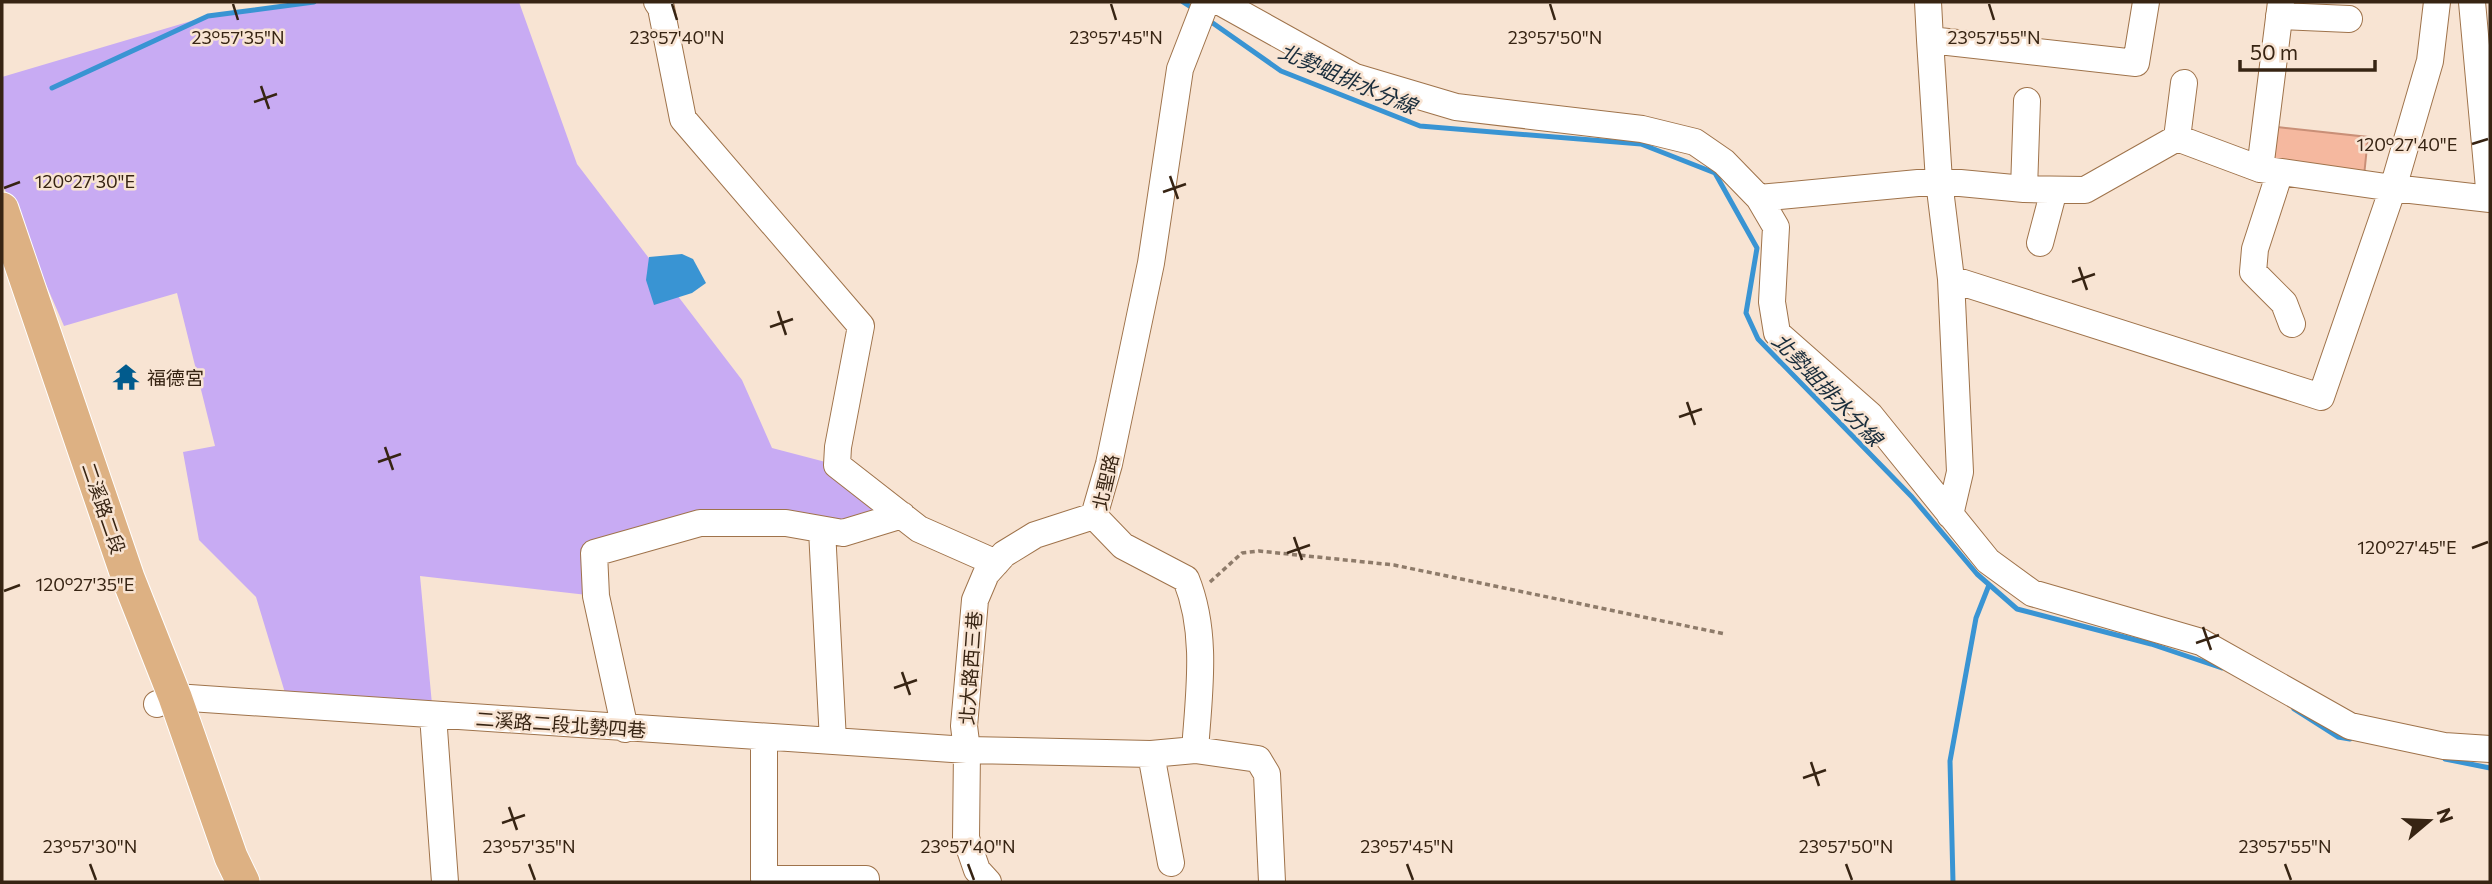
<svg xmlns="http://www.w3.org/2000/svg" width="2492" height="884" font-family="Commissioner,'Noto Sans TC',sans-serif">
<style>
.green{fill:#c8abf3}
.water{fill:#3994d3}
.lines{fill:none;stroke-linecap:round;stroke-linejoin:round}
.stream{stroke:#3994d3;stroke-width:5}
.building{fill:#f5b89f;stroke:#c98f77;stroke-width:2}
.minor-casing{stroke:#9f734b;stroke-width:28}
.major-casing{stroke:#fff;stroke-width:35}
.path{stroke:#8e7b6a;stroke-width:3.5;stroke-dasharray:5 3.5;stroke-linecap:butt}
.minor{stroke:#fff;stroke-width:26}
.major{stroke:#ddb183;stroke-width:33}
.ticks{fill:none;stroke:#372413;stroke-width:2.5}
.labels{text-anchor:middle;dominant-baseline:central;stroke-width:5;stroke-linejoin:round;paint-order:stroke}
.poi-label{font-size:19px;fill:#372413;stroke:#f8e4d3;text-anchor:start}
.street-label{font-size:19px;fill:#372413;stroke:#f8e4d3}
.water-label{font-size:21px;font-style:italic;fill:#182c3b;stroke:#f8e4d3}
.ticks-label{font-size:18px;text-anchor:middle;fill:#372413;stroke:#f8e4d3;stroke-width:5;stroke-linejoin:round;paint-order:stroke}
</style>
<rect width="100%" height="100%" fill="#f8e4d3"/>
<path class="green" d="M314 2H519L577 164 742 380 772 448 837 465 902 515 843 533 699 523 595 553 596 596 420 576 433 715 289 706 256 597 199 540 183 452 215 446 177 293 64 326 2 183V77L208 16Z"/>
<path class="water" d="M682 254 693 259 706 283 692 293 654 305 646 280 649 257Z"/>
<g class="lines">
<path class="stream" d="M1183 2 1194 9
M1207 19 1281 71 1420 126 1641 144 1715 173 1757 248 1746 313 1758 339 1912 497 1977 574 2017 609 2151 644 2222 668
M52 88 208 16 314 2
M2294 709 2338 737 2350 739
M2445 759 2490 768
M1953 882 1950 761 1976 618 1989 585"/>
</g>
<path class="building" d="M2277 127 2368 137 2364 176 2273 165Z"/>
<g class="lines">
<defs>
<path id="minor" d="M657 2 661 8 683 119 861 326 838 447 837 465 919 529 996 563
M1220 2 1355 77 1456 107 1642 129 1695 142 1724 162 1759 198 1776 227 1772 302 1777 333 1870 415 1988 561 2032 593 2201 642 2350 726 2444 746 2490 749
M1928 2 1930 40
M2472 2 2490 199
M2279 16 2349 19
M2177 138 2184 83
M2260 169 2281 2
M2280 172 2255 249 2253 272 2284 303 2292 324
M2024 189 2027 101
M1759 198 1939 181 2024 189 2085 190 2177 138 2260 169 2393 188 2490 199
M2040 243 2054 190
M1951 279 2321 397 2393 188 2430 61 2437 2
M1950 515 1960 472 1951 279 1939 181 1930 40 2136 63 2146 2
M1094 516 1109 464 1151 263 1180 69 1206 2
M1094 516 1123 546 1186 579C1208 633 1199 693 1195 750L1258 759 1267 774 1272 882
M822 530 833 741
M157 704 175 697 967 750 1151 754 1195 750
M433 715 445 882
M625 729 596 596 594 553 700 523H786L843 533 902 515
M764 737V879H866V882
M1151 754 1171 863
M988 882 977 870 966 838 967 750 964 726 975 600 986 574 1004 554 1035 535 1094 516"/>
<path id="major" d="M2 209 128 578 175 697 231 857 243 882"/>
</defs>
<use href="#minor" class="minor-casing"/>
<use href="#major" class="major-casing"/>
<path class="path" d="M1210 582 1242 553 1259 551 1394 565 1725 634"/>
<use href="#minor" class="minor"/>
<use href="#major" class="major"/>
</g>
<path class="ticks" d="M233 4 238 20M672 4 677 20M1111 4 1116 20M1550 4 1555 20M1989 4 1994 20M261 86 269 109M254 102 277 94M2472 144 2488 139M1170 176 1178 199M4 188 20 182M1163 192 1186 184M2079 267 2087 290M2072 282 2095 274M778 311 786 335M770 327 793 319M1687 402 1695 425M1679 417 1702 409M385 447 393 470M378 462 401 454M1294 537 1302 560M2472 548 2488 542M1287 553 1310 545M4 591 20 585M2203 627 2211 650M2196 643 2219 635M902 672 910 695M894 688 917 680M1811 762 1819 786M1803 778 1826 770M509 807 517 830M502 823 525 815M90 864 96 880M529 864 535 880M968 864 974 880M1407 864 1413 880M1846 864 1852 880M2285 864 2291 880"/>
<defs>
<symbol id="temple-bare" viewBox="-9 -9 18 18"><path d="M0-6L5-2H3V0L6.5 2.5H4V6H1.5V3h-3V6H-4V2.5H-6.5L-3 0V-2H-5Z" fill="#015b8d" stroke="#f8e4d3" stroke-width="2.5" paint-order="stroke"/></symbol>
</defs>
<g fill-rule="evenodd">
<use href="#temple-bare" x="107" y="358" width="38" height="38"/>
</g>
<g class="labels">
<g class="poi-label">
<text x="147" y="377">福德宮</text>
</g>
<g class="street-label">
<text transform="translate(1105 482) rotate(-77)">北聖路</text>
<text transform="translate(104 508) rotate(71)">二溪路二段</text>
<text transform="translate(970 668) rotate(-86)">北大路西三巷</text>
<text transform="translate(561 724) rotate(4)">二溪路二段北勢四巷</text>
</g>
<g class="water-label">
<text transform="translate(1348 78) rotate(23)">北勢蛆排水分線</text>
<text transform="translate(1828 389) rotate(46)">北勢蛆排水分線</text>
</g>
</g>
<g class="ticks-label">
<text x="238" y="44">23°57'35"N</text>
<text x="677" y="44">23°57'40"N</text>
<text x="1116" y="44">23°57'45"N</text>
<text x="1555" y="44">23°57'50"N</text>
<text x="1994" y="44">23°57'55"N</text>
<text x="2407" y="151">120°27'40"E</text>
<text x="85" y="188">120°27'30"E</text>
<text x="2407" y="554">120°27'45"E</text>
<text x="85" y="591">120°27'35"E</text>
<text x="90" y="853">23°57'30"N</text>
<text x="529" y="853">23°57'35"N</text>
<text x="968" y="853">23°57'40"N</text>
<text x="1407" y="853">23°57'45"N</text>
<text x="1846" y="853">23°57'50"N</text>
<text x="2285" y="853">23°57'55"N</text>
</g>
<rect width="2492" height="884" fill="none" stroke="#372413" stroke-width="7"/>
<g transform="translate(2429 821) rotate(71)" stroke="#f8e4d3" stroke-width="5" paint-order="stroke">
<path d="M0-5L12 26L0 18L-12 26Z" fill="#372413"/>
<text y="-10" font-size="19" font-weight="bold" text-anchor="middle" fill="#372413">N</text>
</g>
<path d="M2240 60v10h135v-10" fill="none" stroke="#372413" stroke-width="3.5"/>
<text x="2250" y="60" font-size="21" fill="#372413" stroke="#f8e4d3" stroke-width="5" paint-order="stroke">50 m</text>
</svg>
